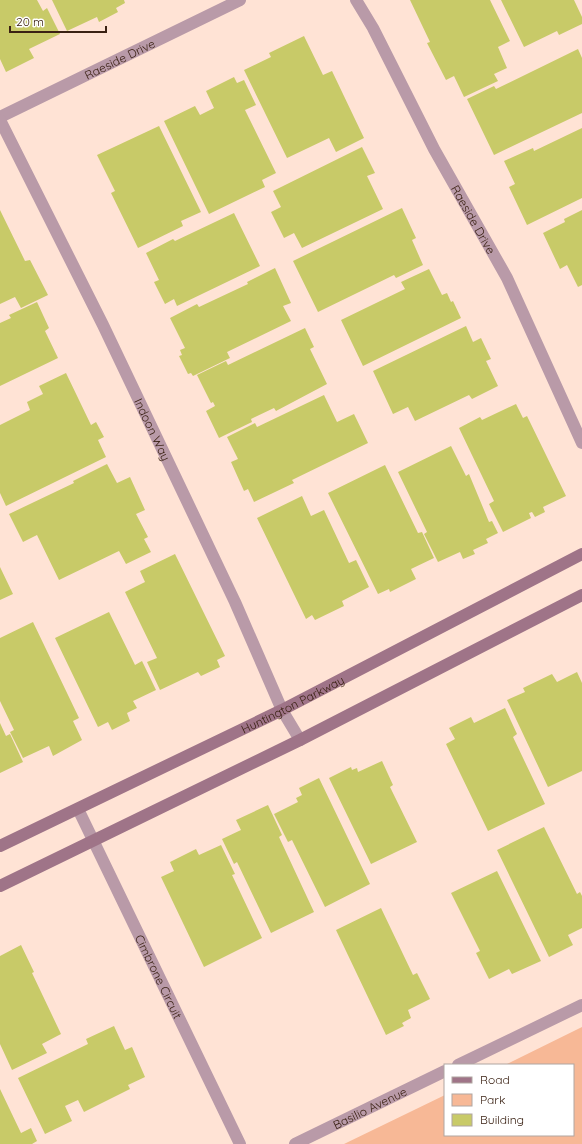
<svg xmlns="http://www.w3.org/2000/svg" width="582" height="1144" font-family="Quicksand,sans-serif">
<style>
.green{fill:#f7b896}
.building{fill:#c8ca68}
.lines{fill:none;stroke-linecap:round;stroke-linejoin:round}
.street{stroke:#b99aa8;stroke-width:12}
.secondary{stroke:#9f7488;stroke-width:12}
.labels{text-anchor:middle;dominant-baseline:central;stroke-width:3.5;stroke-linejoin:round;paint-order:stroke}
.street-label{font-size:12px;fill:#3a2113;stroke:#fff}
</style>
<rect width="100%" height="100%" fill="#ffe3d5"/>
<path class="green" d="M582 1027V1144H344L445 1095V1135H573V1065H505Z"/>
<path class="building" d="M0 0H37L43 11 47 8 60 34 29 49 34 58 6 72 0 59Z
M52 0H124L125 3 116 8 118 12 99 22 97 17 67 31Z
M410 0H490L510 41 498 47 507 68 494 74 498 81 464 97 454 76 446 80 427 43 430 42Z
M501 0H574L582 17V24L559 35 557 31 524 47Z
M304 36 323 75 332 71 364 138 336 152 329 138 287 158 244 70 271 57 269 53Z
M578 49 582 58V113L494 155 467 99 494 86 496 89Z
M234 77 237 83 244 80 256 105 245 110 276 173 262 180 265 187 209 214 164 121 195 106 200 115 214 108 206 91Z
M159 126 201 212 181 221 183 226 138 248 111 193 115 191 97 155Z
M582 128V198L527 225 509 187 515 184 504 161 533 148 534 151Z
M362 147 375 173 367 176 383 209 302 248 294 233 284 238 271 212 281 207 273 191Z
M402 208 416 238 412 240 423 265 396 278 394 275 318 312 293 261Z
M0 210 25 261 30 260 48 295 21 308 15 297 0 304Z
M582 210V285L578 287 567 265 560 269 543 233 565 222 564 219Z
M234 213 260 266 177 306 174 299 165 304 154 282 159 280 146 253 173 239 175 241Z
M275 268 291 303 283 306 291 321 227 352 230 358 193 376 191 373 188 374 179 356 182 355 180 350 185 348 170 318 197 304 199 307 248 284 247 282Z
M429 269 442 295 447 293 451 302 453 301 461 318 363 366 341 320 405 289 401 282Z
M37 302 49 328 45 331 58 358 0 386V323L11 318 9 315Z
M466 326 473 342 481 338 491 359 486 361 498 386 472 399 469 395 415 421 408 407 393 414 373 371Z
M305 328 314 347 310 349 327 384 276 411 274 408 251 419 252 422 219 438 206 411 215 406 213 402 211 403 197 375 226 361 228 365Z
M66 373 91 425 96 422 104 437 98 440 106 457 6 506 0 493V425L30 410 27 402 43 394 39 386Z
M324 395 337 422 354 414 368 443 292 480 294 483 254 502 248 489 244 491 231 462 238 459 227 437 255 423 257 427Z
M516 404 523 418 527 416 566 496 543 507 545 512 535 517 532 512 529 513 531 518 503 532 489 504 494 501 459 428 480 417 482 420Z
M451 446 466 476 469 474 489 522 492 521 498 533 486 539 488 543 473 550 475 554 463 559 460 552 438 562 424 534 427 532 398 472Z
M107 464 117 483 130 477 145 510 136 514 148 537 144 539 151 552 126 564 119 551 59 580 37 535 23 542 9 514 74 483 73 481Z
M385 465 418 533 422 532 434 558 411 569 416 579 390 592 389 589 378 594 328 493Z
M302 496 311 516 324 510 349 563 356 560 369 587 342 601 344 606 315 620 312 615 306 619 257 518Z
M175 554 225 656 217 660 220 667 201 676 198 672 160 690 147 662 157 658 125 592 145 582 140 571Z
M0 567 13 594 0 600Z
M109 612 135 665 142 661 156 690 133 701 137 708 127 713 130 721 112 730 108 722 98 727 55 638Z
M33 622 79 718 73 721 82 740 53 756 49 746 23 758 10 732 14 730 0 701V638Z
M577 672 582 683V771L548 787 507 700 525 692 523 688 552 674 557 682Z
M505 708 517 734 513 737 545 804 488 831 446 744 455 739 449 728 471 717 474 723Z
M0 723 6 736 10 734 23 762 0 773Z
M382 761 393 785 390 787 417 842 371 864 329 778 351 767 352 770 357 768 358 772Z
M319 778 370 884 325 907 292 840 288 842 274 814 298 802 296 798 302 795 299 788Z
M268 805 282 835 279 837 314 912 271 933 237 862 234 864 222 839 241 830 236 820Z
M544 827 577 894 580 892 582 896V928L568 935 573 945 549 957 497 850Z
M221 845 235 874 232 875 262 938 204 967 161 877 174 871 170 862 196 849 199 855Z
M497 871 541 961 512 974 509 969 489 979 476 953 480 951 451 893Z
M381 908 413 975 417 973 430 999 408 1010 411 1018 402 1023 404 1026 386 1035 336 930Z
M21 945 34 972 32 973 61 1034 42 1044 47 1053 12 1070 0 1044V956Z
M114 1026 125 1050 132 1047 145 1077 128 1085 130 1089 84 1112 78 1100 65 1106 72 1121 45 1134 18 1078 88 1044 86 1039Z
M0 1089 21 1133 31 1128 37 1141 32 1144H0Z"/>
<g class="lines">
<g class="street">
<path id="s1" d="M356 0 373 28 434 149 507 278 582 443"/>
<path id="s2" d="M0 117 240 0"/>
<path id="s3" d="M0 120 103 325 235 602 282 710 300 740"/>
<path id="s4" d="M78 809 240 1144"/>
<path d="M458 1065 582 1005"/>
<path id="s5" d="M295 1144 445 1071"/>
</g>
<g class="secondary">
<path id="s6" d="M0 846 282 710 582 554"/>
<path d="M0 886 300 740 582 595"/>
</g>
</g>
<g class="labels">
<g class="street-label">
<text stroke="none"><textPath href="#s2" startOffset="133">Raeside Drive</textPath></text>
<text stroke="none"><textPath href="#s1" startOffset="249">Raeside Drive</textPath></text>
<text stroke="none"><textPath href="#s3" startOffset="345">Indoon Way</textPath></text>
<text stroke="none"><textPath href="#s6" startOffset="325">Huntington Parkway</textPath></text>
<text stroke="none"><textPath href="#s4" startOffset="186">Cimbrone Circuit</textPath></text>
<text stroke="none"><textPath href="#s5" startOffset="83">Basilio Avenue</textPath></text>
</g>
</g>
<rect x="444" y="1064" width="130" height="72" fill="#ffffff" stroke="#b0a6a1"/>
<rect x="452" y="1077" width="20" height="6" fill="#9f7488" stroke="#b0a6a1"/>
<text x="480" y="1084" font-size="12" fill="#3a2113">Road</text>
<rect x="452" y="1094" width="20" height="12" fill="#f7b896" stroke="#b0a6a1"/>
<text x="480" y="1104" font-size="12" fill="#3a2113">Park</text>
<rect x="452" y="1114" width="20" height="12" fill="#c8ca68" stroke="#b0a6a1"/>
<text x="480" y="1124" font-size="12" fill="#3a2113">Building</text>
<path d="M10 26v6h96v-6" fill="none" stroke="#3a2113" stroke-width="2"/>
<text x="16" y="26" font-size="12" fill="#3a2113" stroke="#ffffff" stroke-width="3" paint-order="stroke">20 m</text>
</svg>
